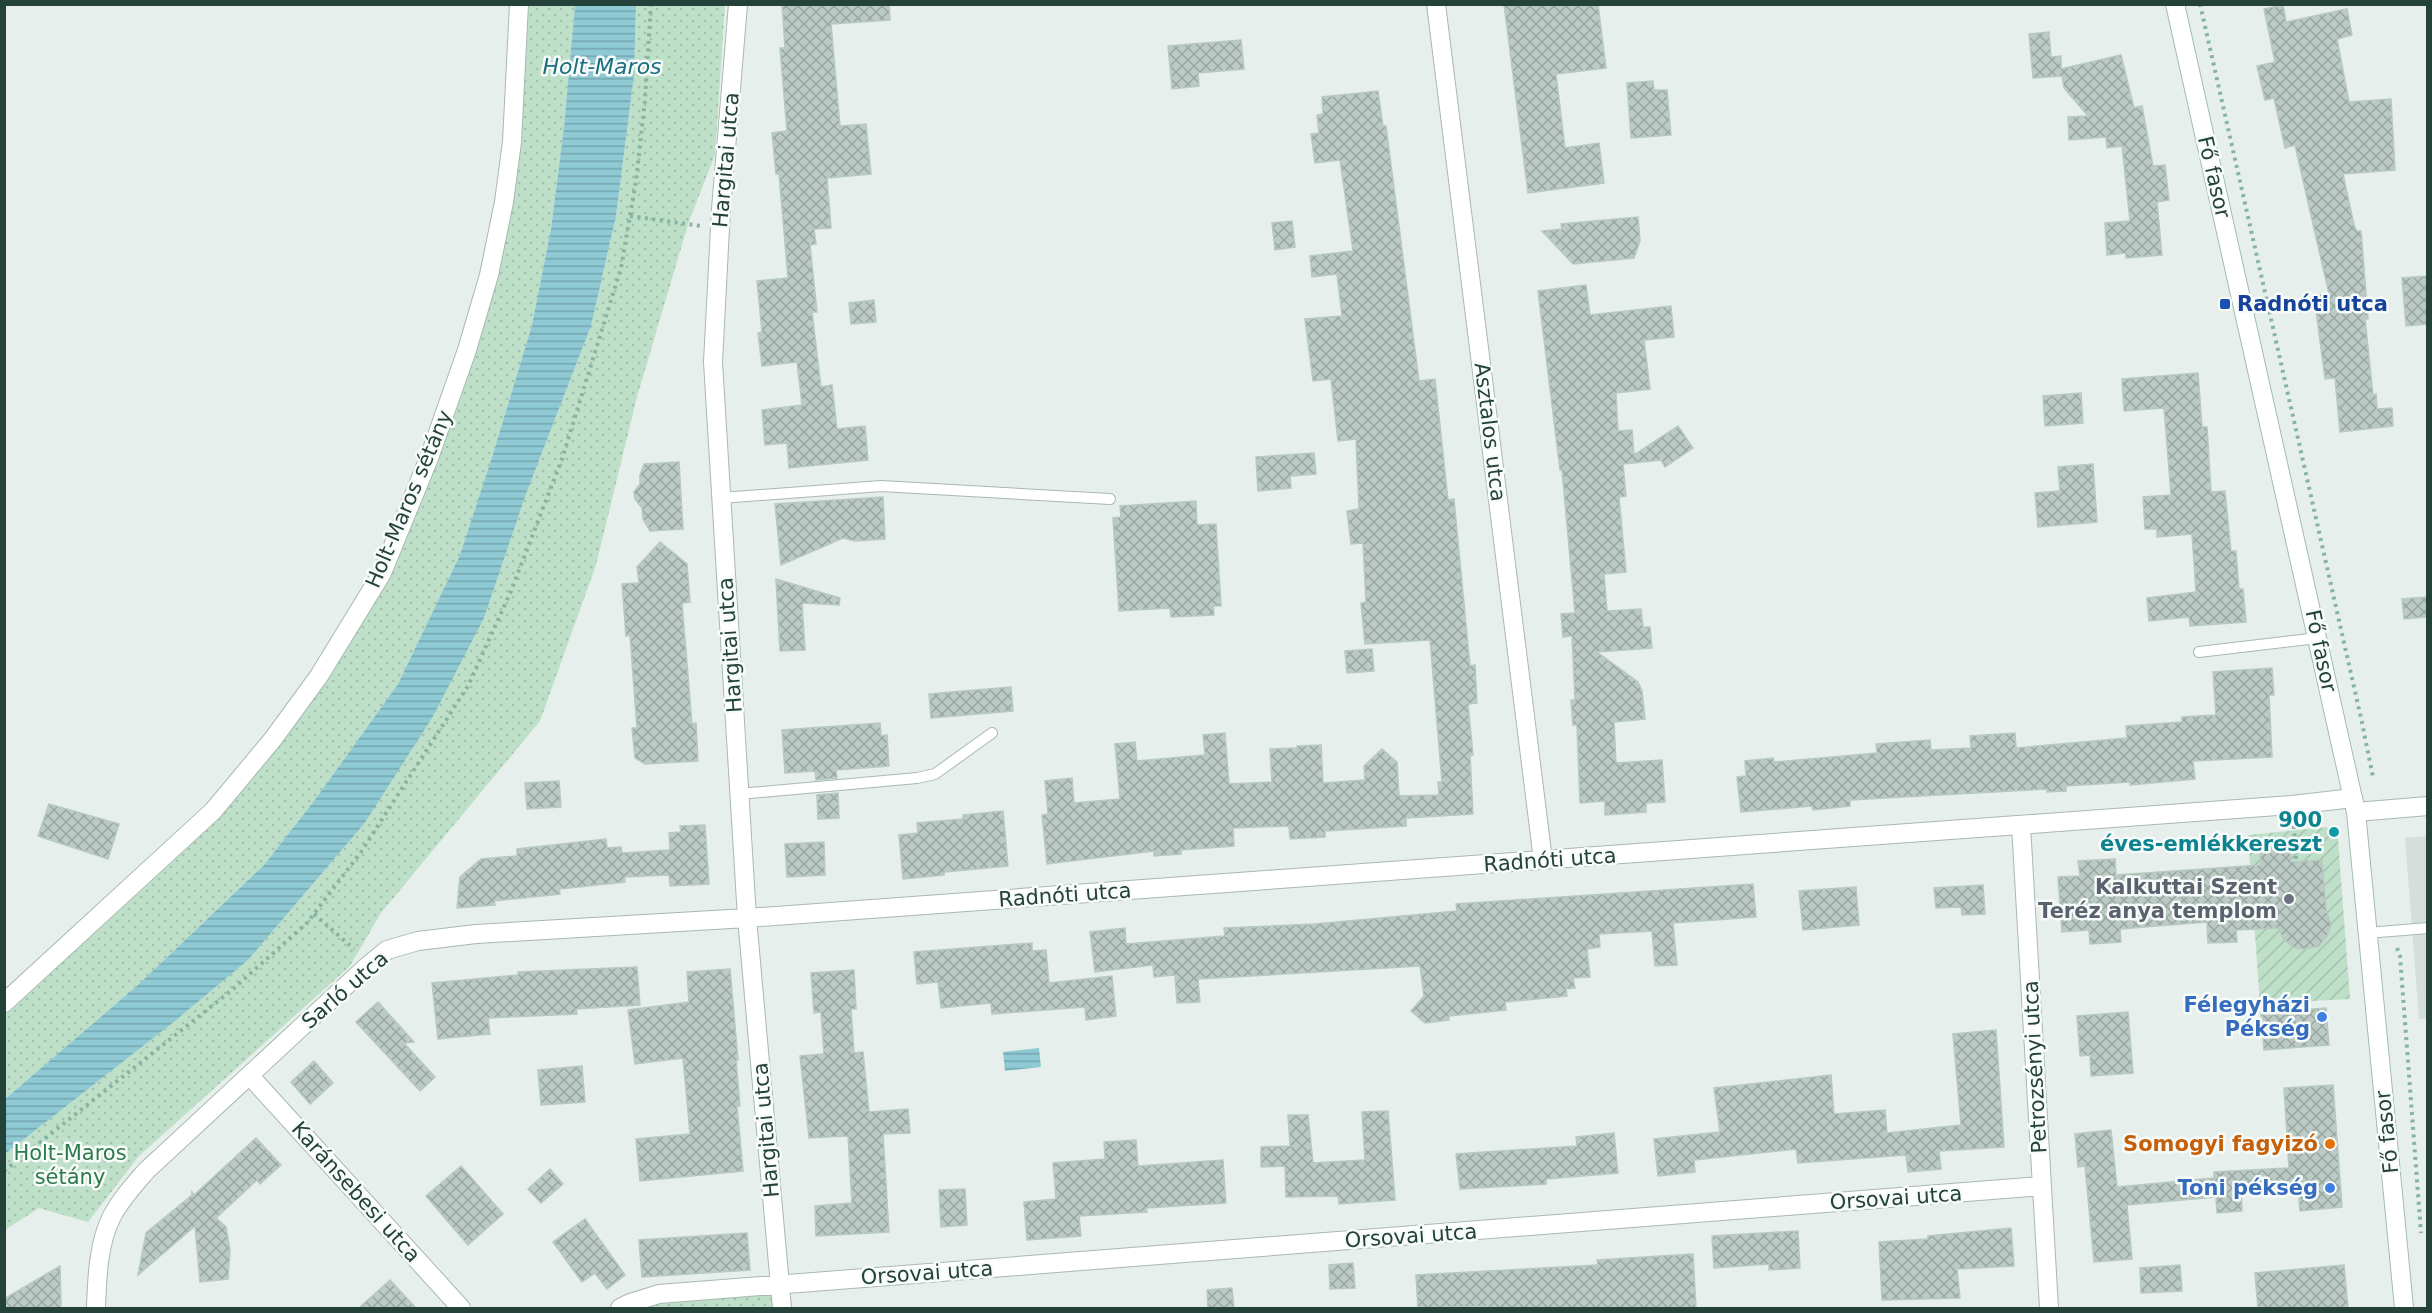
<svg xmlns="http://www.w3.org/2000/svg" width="2432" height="1313" font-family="'DejaVu Sans',sans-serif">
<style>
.built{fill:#d4dfda}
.grass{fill:url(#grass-dots)}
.garden{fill:url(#garden-furrows)}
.water{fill:url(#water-rules)}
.building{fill:url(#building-cross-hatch);stroke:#b8c9c2;stroke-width:1.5}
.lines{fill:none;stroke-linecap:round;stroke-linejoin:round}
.lane-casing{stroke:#a8b8b2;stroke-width:12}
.street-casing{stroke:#a8b8b2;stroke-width:20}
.secondary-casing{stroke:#a4bbb3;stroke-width:20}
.path{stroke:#86b3a5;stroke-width:4;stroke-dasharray:3 4.5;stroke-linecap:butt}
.lane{stroke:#fff;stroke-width:10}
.street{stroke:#fff;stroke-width:18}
.secondary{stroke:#fff;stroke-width:18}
.transit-dot{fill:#1a4fb4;stroke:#f7fbf9;stroke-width:2}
.culture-dot{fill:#0f9aa8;stroke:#f7fbf9;stroke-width:2}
.worship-dot{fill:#6b7280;stroke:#f7fbf9;stroke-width:2}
.shop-dot{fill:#3f7fe0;stroke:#f7fbf9;stroke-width:2}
.food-dot{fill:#e8710a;stroke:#f7fbf9;stroke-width:2}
.labels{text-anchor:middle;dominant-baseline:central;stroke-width:5;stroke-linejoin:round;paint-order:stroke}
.street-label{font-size:21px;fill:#24423a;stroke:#f7fbf9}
.transit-label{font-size:21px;font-weight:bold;fill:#164399;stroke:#f7fbf9;text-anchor:start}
.culture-label{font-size:21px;font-weight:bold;fill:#0d838f;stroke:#f7fbf9;text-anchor:end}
.worship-label{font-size:21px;font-weight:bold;fill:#5b616d;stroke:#f7fbf9;text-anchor:end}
.shop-label{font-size:21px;font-weight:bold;fill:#366cbe;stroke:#f7fbf9;text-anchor:end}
.food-label{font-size:21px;font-weight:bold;fill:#c56008;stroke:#f7fbf9;text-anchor:end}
.park-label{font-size:21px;fill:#2d7a4b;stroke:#f7fbf9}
.water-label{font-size:22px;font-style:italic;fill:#1c6f80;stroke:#f7fbf9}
</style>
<defs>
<pattern id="grass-dots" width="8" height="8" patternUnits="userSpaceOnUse" patternTransform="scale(1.5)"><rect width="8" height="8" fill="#bfe0c8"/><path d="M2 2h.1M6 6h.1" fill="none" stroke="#a4c1ad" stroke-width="1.8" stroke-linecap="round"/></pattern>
<pattern id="garden-furrows" width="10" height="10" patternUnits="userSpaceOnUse" patternTransform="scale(1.5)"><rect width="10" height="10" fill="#bfe0c8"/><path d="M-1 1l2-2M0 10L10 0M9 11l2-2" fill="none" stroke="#a4c1ad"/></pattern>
<pattern id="water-rules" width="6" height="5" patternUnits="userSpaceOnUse" patternTransform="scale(1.5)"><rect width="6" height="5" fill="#8ec9d4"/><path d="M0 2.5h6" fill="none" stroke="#74a5ad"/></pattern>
<pattern id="building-cross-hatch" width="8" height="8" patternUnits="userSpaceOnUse" patternTransform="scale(1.5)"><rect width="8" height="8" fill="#bbcac4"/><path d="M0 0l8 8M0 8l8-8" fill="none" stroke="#98a6a0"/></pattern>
</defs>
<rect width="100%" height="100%" fill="#e6efeb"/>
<path class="built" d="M2427 836V1019H2419L2405 838Z"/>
<path class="grass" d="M519 5H575L564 127 551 229 532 325 493 454 460 555 398 684 314 801 264 865 139 984 5 1099V1003L213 811 382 573 489 275Z
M636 5H725L715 155 689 221 637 397 596 565 540 721 381 913 350 966 139 1156 88 1222 39 1208 5 1230V1154L175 1021 248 960 364 824 484 618 526 494 591 326 616 216 634 75Z
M781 1285 782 1308H620Z"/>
<path class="garden" d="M2327 827 2331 835 2338 839 2350 999 2260 1004 2248 835Z"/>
<path class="water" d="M575 5H636L634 75 616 216 591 326 526 494 484 618 432 718 364 824 248 960 175 1021 5 1154V1099L139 984 264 865 314 801 398 684 460 555 493 454 532 325 551 229 564 127Z
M1039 1048 1041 1067 1005 1071 1003 1052Z"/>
<path class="building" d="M782 4H889L890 20 831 24 840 126 866 124 871 174 827 178 831 228 814 229 816 244 810 245 817 312H812L821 387 832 385 837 429 865 426 868 460 789 468 787 443 765 445 762 410 802 405 797 362 762 366 758 333 762 332 757 281 788 278 779 174H776L772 133 787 131 780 48H785Z
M1504 4H1598L1606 68 1556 74 1565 148 1599 143 1604 183 1528 193Z
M2283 5 2286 22 2347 9 2352 35 2337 39 2349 102 2391 99 2395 170 2343 174 2354 225 2357 231H2361L2368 319H2365L2373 395 2376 394 2377 409 2392 408 2393 426 2340 432 2335 378 2325 379 2314 295 2329 294 2315 233 2295 145 2285 148 2274 98 2265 100 2257 66 2275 62 2264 9Z
M2049 32 2051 57 2061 56V69L2121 55 2134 108 2142 106 2153 166 2165 165 2169 200 2157 202 2162 255 2126 258V253L2107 255 2105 223 2130 221 2122 146 2107 148 2106 137 2069 140 2068 117 2088 116 2064 88 2062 76 2033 78 2029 34Z
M1241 40 1244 69 1198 73 1199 86 1172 89 1168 46Z
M1653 81 1654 90H1667L1671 135 1631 138 1627 83Z
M1378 91 1383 126H1386L1419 381 1435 379 1448 500 1454 499 1470 666 1475 665 1477 703 1468 704 1473 755 1470 756 1473 814 1406 818V826L1325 831V837L1290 839 1289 826 1233 828 1234 846 1181 850V854L1154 856V851L1047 864 1042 815 1048 814 1045 781 1072 778 1074 803 1120 799 1115 744 1135 742 1137 761 1205 755 1203 735 1225 733 1229 784 1272 782 1270 749 1297 748V746L1321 745 1323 783 1365 780 1364 766 1382 749 1397 762 1399 796 1439 795 1438 782H1442L1430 640 1365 644 1361 603 1366 602 1363 543 1351 544 1347 511 1359 509 1356 439 1338 441 1331 379 1313 381 1305 319 1342 316 1337 274 1312 277 1310 256 1353 251 1340 160 1315 163 1311 134 1319 133 1317 115 1323 114 1322 97Z
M1638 217 1640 241 1634 258 1573 264 1542 231 1562 229 1561 224Z
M1292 221 1295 247 1275 250 1272 223Z
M2427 276V324L2406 326 2402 278Z
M1586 285 1590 315 1671 306 1674 337 1644 340 1650 389 1616 393 1618 431 1632 430 1634 455 1678 426 1693 448 1665 467 1661 460 1623 464 1626 496 1619 497 1626 572 1604 574 1607 611 1641 609 1643 627H1650L1652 648 1597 652 1638 682 1642 691 1645 719 1614 722 1616 763 1662 760 1665 802 1646 803V812L1605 815V801L1580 803 1577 725H1573L1571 700H1575L1572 636 1563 637 1561 614 1575 613 1562 470H1560L1538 291Z
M874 300 876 322 851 324 849 303Z
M2198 373 2202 427H2207L2211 492 2225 491 2231 551H2236L2239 589H2243L2246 622 2190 626 2189 617 2149 621 2147 598 2196 592 2192 534 2157 537V529H2145L2143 497 2171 495 2164 408 2124 411 2122 379Z
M2081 393 2083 423 2045 426 2043 396Z
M1314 453 1316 474 1290 476 1291 488 1258 491 1256 457Z
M679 462 683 529 650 531 643 519 642 508 635 499 634 492 640 484V475L644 464Z
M2093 464 2097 522 2038 527 2035 493 2060 491 2058 467Z
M883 497 885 539 855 541 843 538 781 565 775 504Z
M1196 501 1197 525 1216 524 1221 606H1213L1214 615 1171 617 1170 608 1119 611 1113 518 1121 517 1120 506Z
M660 542 687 564 690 602 682 603 692 724 696 723 698 761 645 764 635 758 632 728H637L630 635 626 636 622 584 639 583 637 567Z
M776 579 840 598 839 605 802 603 805 650 780 651Z
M2427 597V617L2404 619 2402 599Z
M1372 649 1374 671 1347 673 1345 651Z
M2272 668 2274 695H2269L2272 757 2193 761 2195 779 2130 785V782L2066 786V791L2047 792V789L1850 800V806L1813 810 1812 806 1741 812 1737 777 1746 776 1745 761 1773 758 1774 762 1877 753 1876 744 1930 740 1931 750 1971 748 1970 736 2015 733 2016 748 2127 738 2126 726 2182 722V717L2216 715 2213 672Z
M1011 687 1013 711 931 718 929 694Z
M880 723 881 736 887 735 889 766 836 770 837 778 816 780 815 771 785 773 782 730Z
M559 781 561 807 527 809 525 783Z
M838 793 839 818 818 819 817 795Z
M49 804 119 824 108 859 38 836Z
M1003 811 1008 866 944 872V875L903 879 899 835 918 833 917 823 963 819V815Z
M705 825 709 884 670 886 669 875 624 877 625 882 559 889 560 894 494 901 495 905 457 908 460 877 481 859 517 856V849L606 839 607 848 621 847 622 853 670 850 669 833 681 832 680 826Z
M824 842 825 875 787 877 785 844Z
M2290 847 2291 862 2322 860 2326 909 2331 925 2327 936 2319 946 2303 949 2293 947 2283 938 2278 928 2236 930 2237 942 2208 943 2207 922 2120 929 2121 942 2090 944 2089 930 2062 932 2058 877 2080 876 2078 861 2115 859 2116 875 2261 865 2260 850Z
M1753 884 1756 917 1673 923 1677 965 1655 966 1652 931 1599 934 1600 947 1587 949 1590 977 1573 978 1575 988 1566 989 1567 996 1505 1002 1506 1010 1449 1016V1020L1425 1023 1411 1011 1424 996 1420 966 1198 979 1200 1002 1177 1003 1175 975 1154 977 1153 965 1095 972 1090 932 1125 928 1126 944 1225 936 1224 928 1315 924 1457 911 1456 904Z
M1983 885 1985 914 1962 915 1961 907 1936 908 1934 888Z
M1856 887 1859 925 1803 930 1799 891Z
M1032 943V951L1046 950 1049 983 1112 976 1116 1016 1086 1020 1085 1007 992 1014 991 1003 941 1008 938 982 917 984 914 952Z
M637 967 640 1005 576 1009 577 1014 488 1018 490 1034 438 1039 432 983 518 975V972Z
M730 969 738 1060H736L740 1106H737L743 1171 640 1181 636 1139 690 1134 683 1058 635 1064 628 1010 689 1002 687 972Z
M854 970 856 1009H851L854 1053 863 1052 869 1112 908 1109 910 1133 883 1134 889 1232 816 1236 815 1206 852 1203 848 1136 809 1138 800 1056 824 1054 821 1012 814 1013 811 973Z
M378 1002 414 1042 404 1043 435 1077 420 1091 356 1022Z
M2326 1008 2329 1045 2264 1050 2261 1013Z
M2128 1012 2133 1073 2091 1076 2090 1055 2080 1056 2077 1016Z
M1996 1030 2004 1147 1939 1151 1941 1169 1908 1172 1906 1155 1798 1163 1796 1149 1694 1160 1695 1172 1658 1176 1654 1139 1720 1132 1714 1088 1831 1075 1834 1114 1885 1110 1887 1133 1961 1125 1953 1034Z
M314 1061 333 1083 310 1104 291 1082Z
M582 1066 585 1102 541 1105 538 1070Z
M2333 1085 2342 1207 2300 1211 2298 1187 2241 1191 2242 1211 2217 1213 2216 1197 2127 1205 2132 1259 2094 1262 2085 1166 2078 1167 2075 1134 2111 1130 2117 1187 2214 1178V1172L2289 1168 2284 1088Z
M1388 1111 1395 1200 1339 1204 1338 1196 1286 1197 1285 1166 1261 1167V1147L1290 1146 1288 1115H1308L1313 1163 1365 1160 1362 1112Z
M1614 1133 1618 1173 1546 1179V1184L1460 1189 1456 1154 1577 1146 1576 1137Z
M256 1138 281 1165 260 1184 257 1180 216 1218 226 1227 230 1250 228 1279 200 1282 195 1226 138 1275 146 1233 192 1195V1192L194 1195Z
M1136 1140 1138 1166 1223 1160 1226 1203 1146 1208 1147 1212 1079 1216 1081 1236 1027 1240 1024 1202 1056 1199 1053 1163 1105 1159 1104 1142Z
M461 1166 503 1214 468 1245 426 1196Z
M550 1169 563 1184 541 1203 528 1189Z
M965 1189 967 1225 941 1227 939 1190Z
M585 1219 625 1275 607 1289 595 1273 582 1282 553 1242Z
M2011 1228 2014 1266 1957 1269 1960 1298 1882 1300 1879 1242 1928 1239V1236Z
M1798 1231 1800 1268 1769 1270V1264L1714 1268 1712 1236Z
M747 1233 750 1270 642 1277 639 1240Z
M1693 1254 1696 1308H1489V1306L1418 1308 1416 1275 1598 1265 1597 1260Z
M1353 1263 1355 1288 1330 1289 1329 1265Z
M2180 1265 2182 1291 2141 1293 2140 1268Z
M2344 1265 2348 1308H2258L2255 1273Z
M60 1266 61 1308H4V1299Z
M390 1280 416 1308H359Z
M1232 1288 1234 1308H1208L1207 1290Z"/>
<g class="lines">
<defs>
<path id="lane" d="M721 498 881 486 1110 499
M2199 652 2318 638
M739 794 917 778 935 774 992 733
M2367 933 2428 928"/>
<path id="street" d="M738 4 721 209 713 362 747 918 782 1308
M1436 4 1543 860
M2356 812 2428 806
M2021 825 2049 1308
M4 1003 213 811 273 739 319 676 382 573 429 458 467 350 489 275 504 202 512 142 519 4
M250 1076 461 1308
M96 1308C97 1279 98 1243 112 1216 121 1199 133 1186 146 1171L364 969 387 950 418 941 476 934 747 918 2292 805 2353 798
M620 1308 630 1303 659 1294 2042 1186"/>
<path id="secondary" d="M2175 4 2356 812 2404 1308"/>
</defs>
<use href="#lane" class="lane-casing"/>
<use href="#street" class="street-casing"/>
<use href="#secondary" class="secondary-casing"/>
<path class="path" d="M2200 4 2361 718 2373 777
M630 216 701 226
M2294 826 2296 860
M314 914 354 949
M2397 948 2400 956 2421 1233
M4 1171 232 990 307 923 361 852 468 686 511 591 562 459 621 268 636 181 645 100 651 4"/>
<use href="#lane" class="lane"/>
<use href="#street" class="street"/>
<use href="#secondary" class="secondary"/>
</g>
<rect class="transit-dot" x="2219" y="298" width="12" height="12" rx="3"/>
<circle class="culture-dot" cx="2334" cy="832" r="6"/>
<circle class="worship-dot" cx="2289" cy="899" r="6"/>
<g class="shop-dot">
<circle cx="2322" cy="1017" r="6"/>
<circle cx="2330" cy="1188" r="6"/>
</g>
<circle class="food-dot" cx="2330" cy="1144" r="6"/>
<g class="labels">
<g class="street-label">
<text transform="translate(726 160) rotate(-85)">Hargitai utca</text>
<text transform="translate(2214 177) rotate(77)">Fő fasor</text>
<text transform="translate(1490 432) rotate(83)">Asztalos utca</text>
<text transform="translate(409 499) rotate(-67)">Holt-Maros sétány</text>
<text transform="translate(730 645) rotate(-94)">Hargitai utca</text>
<text transform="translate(2321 651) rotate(78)">Fő fasor</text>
<text transform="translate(1550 860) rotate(-4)">Radnóti utca</text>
<text transform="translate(1065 895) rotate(-4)">Radnóti utca</text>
<text transform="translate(345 990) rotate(-41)">Sarló utca</text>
<text transform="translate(2035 1067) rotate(-93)">Petrozsényi utca</text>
<text transform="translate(766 1130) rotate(-95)">Hargitai utca</text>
<text transform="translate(2387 1132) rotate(-96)">Fő fasor</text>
<text transform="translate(356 1192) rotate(48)">Karánsebesi utca</text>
<text transform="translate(1896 1198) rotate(-4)">Orsovai utca</text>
<text transform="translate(1411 1236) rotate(-4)">Orsovai utca</text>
<text transform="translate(927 1273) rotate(-4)">Orsovai utca</text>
</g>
<g class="transit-label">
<text x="2237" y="304">Radnóti utca</text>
</g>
<g class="culture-label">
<text x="2322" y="820">900<tspan x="2322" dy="24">éves-emlékkereszt</tspan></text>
</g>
<g class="worship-label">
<text x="2277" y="887">Kalkuttai Szent<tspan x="2277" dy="24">Teréz anya templom</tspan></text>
</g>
<g class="shop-label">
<text x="2310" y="1005">Félegyházi<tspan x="2310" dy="24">Pékség</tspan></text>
<text x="2318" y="1188">Toni pékség</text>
</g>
<g class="food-label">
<text x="2318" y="1144">Somogyi fagyizó</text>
</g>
<g class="park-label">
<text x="70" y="1153">Holt-Maros<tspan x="70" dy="24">sétány</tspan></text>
</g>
<g class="water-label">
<text x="602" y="66">Holt-Maros</text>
</g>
</g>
<rect width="2432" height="1313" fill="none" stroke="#24423a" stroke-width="12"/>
</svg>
